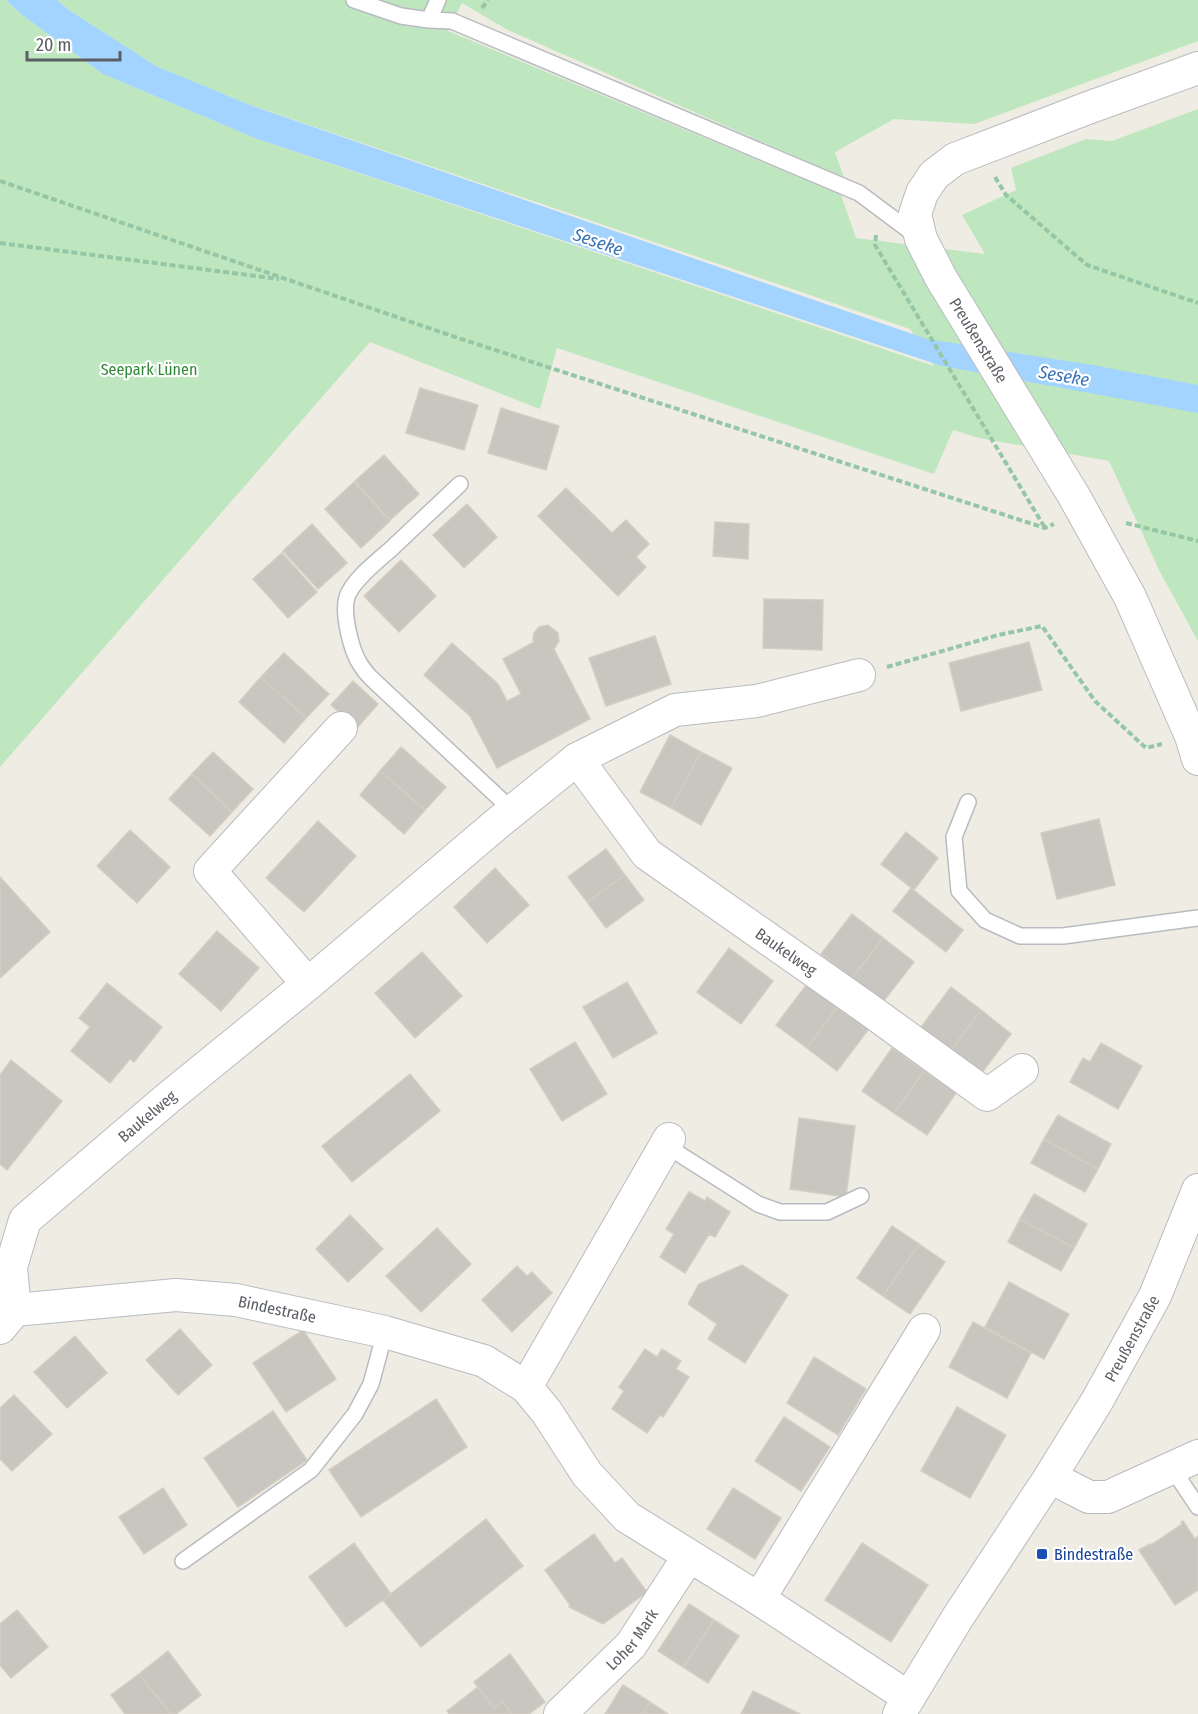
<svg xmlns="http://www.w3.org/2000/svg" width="1198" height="1714" font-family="'Fira Sans Condensed',sans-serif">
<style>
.green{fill:#bee7bf}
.water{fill:#a2d4ff}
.building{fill:#c9c6c0;stroke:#d3cec1;stroke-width:1.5}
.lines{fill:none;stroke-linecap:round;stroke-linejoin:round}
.lane-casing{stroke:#b8bbc0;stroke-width:18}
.street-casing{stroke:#b8bbc0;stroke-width:34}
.path{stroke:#95c6a5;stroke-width:4;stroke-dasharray:6 3;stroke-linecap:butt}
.lane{stroke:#fff;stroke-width:15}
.street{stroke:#fff;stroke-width:32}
.transit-dot{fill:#1a4fb4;stroke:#fff;stroke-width:2}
.labels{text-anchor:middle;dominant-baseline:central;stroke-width:4.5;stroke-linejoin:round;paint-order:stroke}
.street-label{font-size:16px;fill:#5b5f64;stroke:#fff}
.park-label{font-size:16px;fill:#318637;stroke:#fff}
.transit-label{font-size:16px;fill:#164399;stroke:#fff;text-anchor:start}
.water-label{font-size:18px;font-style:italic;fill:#3a73b6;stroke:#fff}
</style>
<rect width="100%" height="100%" fill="#eeece3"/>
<path class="green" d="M0 0H6L22 15 103 74 257 139 934 366 910 329 250 105 156 66 69 10 57 0H1198V41L974 124 894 119 835 152 844 178 506 29 462 3 448 31 841 195 856 238 985 254 962 215 1016 190 1011 168 1086 139 1112 141 1198 109V641L1160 572 1109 461 979 438 953 430 934 474 557 348 540 409 370 342 0 767Z"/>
<path class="water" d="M6 0H57L69 10 156 66 250 105 927 339 1093 365 1198 385V413L942 366 257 139 103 74 22 15Z"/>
<path class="building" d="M420 388 478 405 464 450 406 433Z
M501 408 559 426 546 470 488 453Z
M384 455 419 494 390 520 355 481Z
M354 482 390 521 361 548 325 509Z
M566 488 612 533 626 520 649 544 636 557 646 567 618 596 538 516Z
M467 504 497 537 464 568 433 535Z
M715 522 749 524 748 559 713 556Z
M312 524 347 563 318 589 283 551Z
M282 553 317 592 288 618 253 579Z
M401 560 436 596 399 632 364 596Z
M764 599 823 600 822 650 763 648Z
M548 625 558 633 559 641 554 649 590 719 497 768 470 716 424 675 452 643 498 684 507 701 521 694 503 659 534 642 533 640 534 633 539 627Z
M655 636 671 684 606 706 589 658Z
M1029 642 1042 690 961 711 949 663Z
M284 653 329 694 306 718 261 677Z
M261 677 306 718 284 743 239 702Z
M353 681 378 704 357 728 331 705Z
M670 735 701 752 671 808 640 792Z
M401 747 446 787 425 810 380 771Z
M213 752 253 789 232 812 192 774Z
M701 752 732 768 701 825 671 808Z
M380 771 425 810 404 834 360 795Z
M192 774 232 812 210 836 169 799Z
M1099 819 1115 885 1057 899 1041 833Z
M318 821 356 856 304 912 266 878Z
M130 830 170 867 137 903 97 866Z
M906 832 938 858 914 890 881 864Z
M606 849 625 875 587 902 568 877Z
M495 868 529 905 487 943 454 907Z
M625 875 644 900 606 928 587 902Z
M0 877 50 932 0 978Z
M911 888 963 930 946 952 893 911Z
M852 914 883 938 852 978 821 954Z
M217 931 259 968 221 1011 179 974Z
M883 938 914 962 883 1002 852 978Z
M729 948 773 981 741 1024 697 992Z
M422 952 462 996 415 1038 375 993Z
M627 982 657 1033 613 1058 583 1007Z
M107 983 162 1027 134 1062 130 1059 110 1083 71 1051 90 1027 79 1018Z
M807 984 837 1007 807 1048 776 1025Z
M951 987 981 1010 951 1050 921 1027Z
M837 1007 868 1030 837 1071 807 1048Z
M981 1010 1011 1034 981 1074 951 1050Z
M575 1042 607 1094 562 1121 530 1069Z
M1101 1043 1142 1066 1118 1109 1070 1082 1083 1058 1090 1062Z
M892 1048 924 1071 894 1113 862 1091Z
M11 1060 62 1101 7 1170 0 1164V1075Z
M924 1071 956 1093 927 1135 894 1113Z
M410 1074 440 1111 352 1182 322 1146Z
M1058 1115 1111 1144 1098 1169 1044 1139Z
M799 1118 855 1126 846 1197 790 1189Z
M1044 1139 1098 1169 1085 1192 1031 1163Z
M689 1192 705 1201 707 1197 730 1212 715 1237 709 1234 685 1273 660 1257 674 1234 666 1229Z
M1034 1194 1087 1224 1074 1248 1020 1219Z
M350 1215 383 1249 348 1282 316 1249Z
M1020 1219 1074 1248 1061 1271 1008 1242Z
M892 1226 919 1244 883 1296 857 1278Z
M437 1228 471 1264 421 1312 386 1276Z
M919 1244 945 1262 910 1314 883 1296Z
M742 1265 788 1295 745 1363 708 1339 717 1324 688 1304 699 1284Z
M517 1266 527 1276 532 1272 552 1293 512 1332 482 1300Z
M1009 1282 1069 1314 1044 1359 985 1327Z
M973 1322 1031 1353 1007 1398 949 1367Z
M180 1329 212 1365 178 1395 146 1360Z
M303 1330 336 1379 286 1412 253 1363Z
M75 1336 107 1373 67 1408 34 1372Z
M645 1349 657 1357 662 1349 681 1361 676 1369 689 1377 663 1417 660 1415 647 1433 612 1409 624 1391 619 1387Z
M814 1357 866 1389 838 1435 787 1403Z
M14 1395 52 1434 12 1471 0 1459V1408Z
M436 1399 467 1447 361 1517 329 1470Z
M957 1407 1006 1435 970 1498 921 1471Z
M273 1411 307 1460 238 1507 204 1458Z
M784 1417 830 1447 801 1491 755 1461Z
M163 1488 187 1525 144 1554 119 1517Z
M733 1488 781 1518 755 1559 707 1529Z
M486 1519 523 1566 421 1647 383 1600Z
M1183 1521 1195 1539 1198 1536V1590L1175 1605 1139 1550 1150 1544 1151 1545 1182 1524 1181 1522Z
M594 1534 615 1563 622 1558 647 1592 603 1624 569 1607 570 1605 545 1570Z
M354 1543 391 1594 346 1627 309 1577Z
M862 1543 928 1585 891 1642 825 1600Z
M689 1604 714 1620 683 1667 658 1651Z
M17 1610 48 1647 11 1678 0 1665V1624Z
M714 1620 739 1636 708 1683 683 1667Z
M168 1651 201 1695 176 1714H171L139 1674Z
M510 1654 545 1702 529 1714H512L502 1701 494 1708 474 1682Z
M139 1674 171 1714H125L111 1695Z
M623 1685 650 1702 642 1714H605Z
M478 1687 494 1708 502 1701 512 1714H449L447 1711Z
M753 1691 800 1714H741Z
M650 1702 668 1714H642Z"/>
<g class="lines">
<defs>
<path id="lane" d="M354 0 401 16 429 20 452 21 859 193 918 237
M429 20 438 0
M460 484C437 506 413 528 390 550 377 561 352 581 347 597 342 613 351 650 360 664 363 669 367 674 371 678L513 811
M968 802 954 837 959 891 985 920 1020 936H1063L1198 918
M665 1145 758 1204 780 1212H827L861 1196
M1172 1468 1198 1507
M183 1561 311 1470 355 1414 371 1384 385 1332"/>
<g id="street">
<path id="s1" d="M1198 68 1085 109 955 159 934 175 922 193 915 214 921 239 941 278 1074 496 1130 597 1191 736 1198 759"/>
<path id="s2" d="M577 759 647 854 864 1006 987 1095 1022 1070"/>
<path d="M308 984 210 871 341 728"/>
<path id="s3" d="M15 1310 176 1295 236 1300 385 1332 484 1361 526 1387 546 1411 587 1474 627 1517 759 1599 908 1697"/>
<path id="s4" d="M0 1328 15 1310 11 1267 25 1220 168 1098 308 984 499 822 577 759 675 710 757 701 859 675"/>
<path d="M526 1387 669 1139"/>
<path d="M1050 1477 1089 1497H1108L1198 1456"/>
<path d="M759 1599 924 1330"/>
<path id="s5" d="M560 1714 631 1645 689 1556"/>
<path id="s6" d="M899 1714 958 1617 1050 1477 1097 1401 1155 1296 1198 1190"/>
</g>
</defs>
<use href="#lane" class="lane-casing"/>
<use href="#street" class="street-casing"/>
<path class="path" d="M482 8 488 0
M995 177 1006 195 1087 265 1198 303
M0 181 458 338 1045 528 1054 524
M876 235 875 245 1045 528
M0 243 279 279
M1126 523 1198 541
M887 667 998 635 1042 626 1095 701 1146 748 1162 744"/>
<use href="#lane" class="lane"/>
<use href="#street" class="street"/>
</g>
<rect class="transit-dot" x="1036" y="1548" width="12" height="12" rx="3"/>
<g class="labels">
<g class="street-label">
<text stroke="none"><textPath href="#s1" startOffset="472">Preußenstraße</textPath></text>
<text stroke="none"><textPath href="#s2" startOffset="288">Baukelweg</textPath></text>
<text stroke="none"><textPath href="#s4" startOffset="276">Baukelweg</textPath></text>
<text stroke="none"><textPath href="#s3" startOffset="264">Bindestraße</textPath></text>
<text stroke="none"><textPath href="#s6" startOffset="442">Preußenstraße</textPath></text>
<text stroke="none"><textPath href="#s5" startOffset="104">Loher Mark</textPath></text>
</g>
<g class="park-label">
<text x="149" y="369">Seepark Lünen</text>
</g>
<g class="transit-label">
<text x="1054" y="1554">Bindestraße</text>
</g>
<g class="water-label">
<text transform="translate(598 242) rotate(19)">Seseke</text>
<text transform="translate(1064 376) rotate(10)">Seseke</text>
</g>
</g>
<path d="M27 51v9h93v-9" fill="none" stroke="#5b5f64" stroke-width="3"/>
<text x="36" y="51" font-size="18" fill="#5b5f64" stroke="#ffffff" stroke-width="4.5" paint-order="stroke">20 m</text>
</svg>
